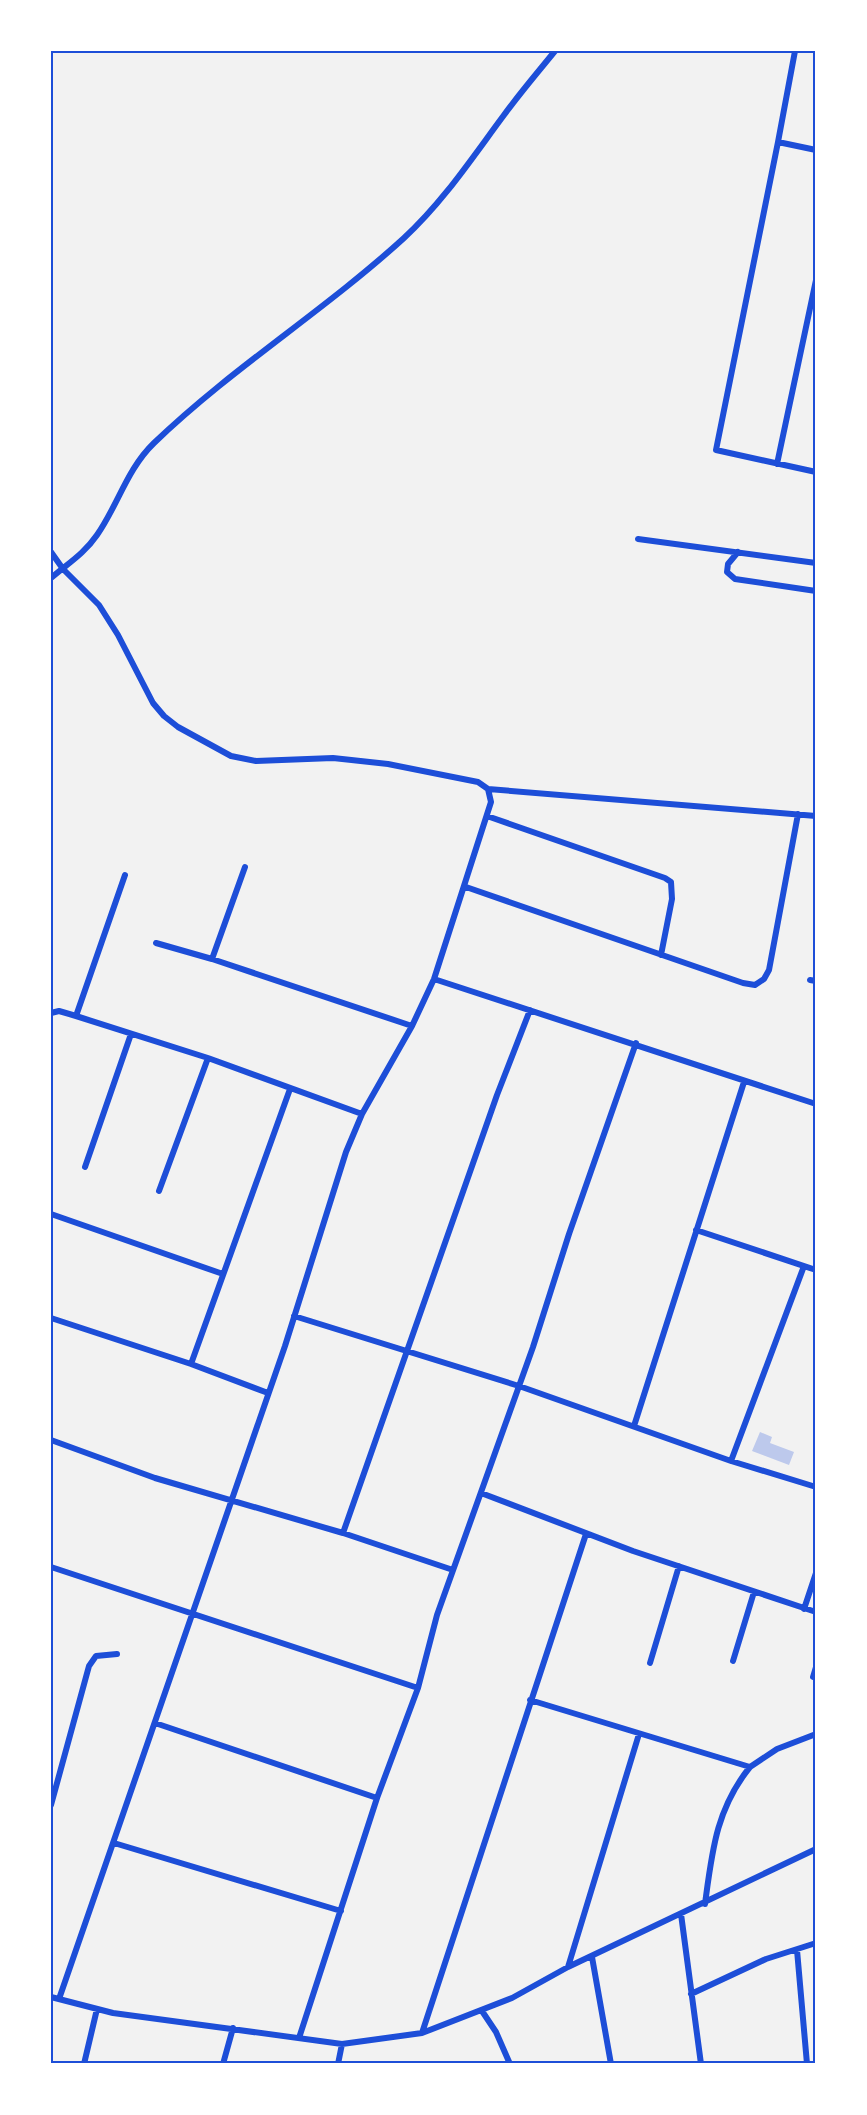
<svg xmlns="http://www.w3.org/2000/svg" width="867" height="2115" font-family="'Crimson Pro',serif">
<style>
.building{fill:#bdc9ec}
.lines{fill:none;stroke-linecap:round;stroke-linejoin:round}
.minor{stroke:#1d4ed8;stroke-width:6}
.neatline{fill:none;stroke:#1d4ed8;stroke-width:2}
</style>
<rect width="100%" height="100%" fill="#f2f2f2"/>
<path class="building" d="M760 1432 772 1437 770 1443 794 1452 789 1465 752 1451Z"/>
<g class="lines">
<path class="minor" d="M778 142 795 51
M816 150 778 142 716 450 816 472
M777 464 816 280
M638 539 816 563
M51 552 63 569 99 605 118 635 153 703 164 716 178 727 231 756 256 761 333 758 388 764 478 782 488 789 491 802 434 979 412 1026 362 1114 346 1152 285 1346 59 1999
M738 552 728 564 727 572 735 579 816 591
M51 578C67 564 84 554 97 535 118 505 127 469 154 443 232 368 324 311 404 238 443 202 472 158 504 115 520 93 538 72 555 51
M488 789 816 816
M487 816 665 878 671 882 672 899 661 955
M466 887 743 983 755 985 764 979 769 970 798 814
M156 943 212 959 412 1026
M212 959 245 867
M434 979 816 1104
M810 980 816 981
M51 1013 59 1011 76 1016 208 1058 362 1114
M76 1016 125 875
M85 1167 131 1034
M159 1191 208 1058
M51 1214 223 1274
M696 1230 816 1270
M294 1316 519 1386 731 1461 816 1487
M51 1318 191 1364
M268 1393 191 1364 290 1089
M634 1426 744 1082
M51 1440 155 1478 343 1533 453 1570
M731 1461 804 1266
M481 1493 633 1551 816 1612
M343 1533 497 1095 530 1010
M51 1567 418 1688
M804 1609 816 1573
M733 1661 754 1592
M650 1663 679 1566
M813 1677 816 1667
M530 1700 750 1767 777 1749 816 1734
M155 1723 377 1798
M51 1805 89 1666 96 1656 117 1654
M114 1843 341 1911
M705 1904C712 1852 716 1809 750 1767
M681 1914 701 2064
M797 1950 807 2064
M592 1957 611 2064
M568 1967 639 1734
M691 1994 766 1959 816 1943
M51 1997 113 2013 342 2044 422 2033 512 1998 568 1967 816 1849
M482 2011 496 2032 510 2064
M422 2033 586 1534
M299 2038 377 1798 418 1688 437 1615 533 1347 569 1234 636 1043
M84 2064 97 2009
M223 2064 233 2028
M338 2064 342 2044"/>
</g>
<rect width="867" height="2115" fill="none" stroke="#ffffff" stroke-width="105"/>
<rect x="52" y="52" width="762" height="2010" class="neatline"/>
</svg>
